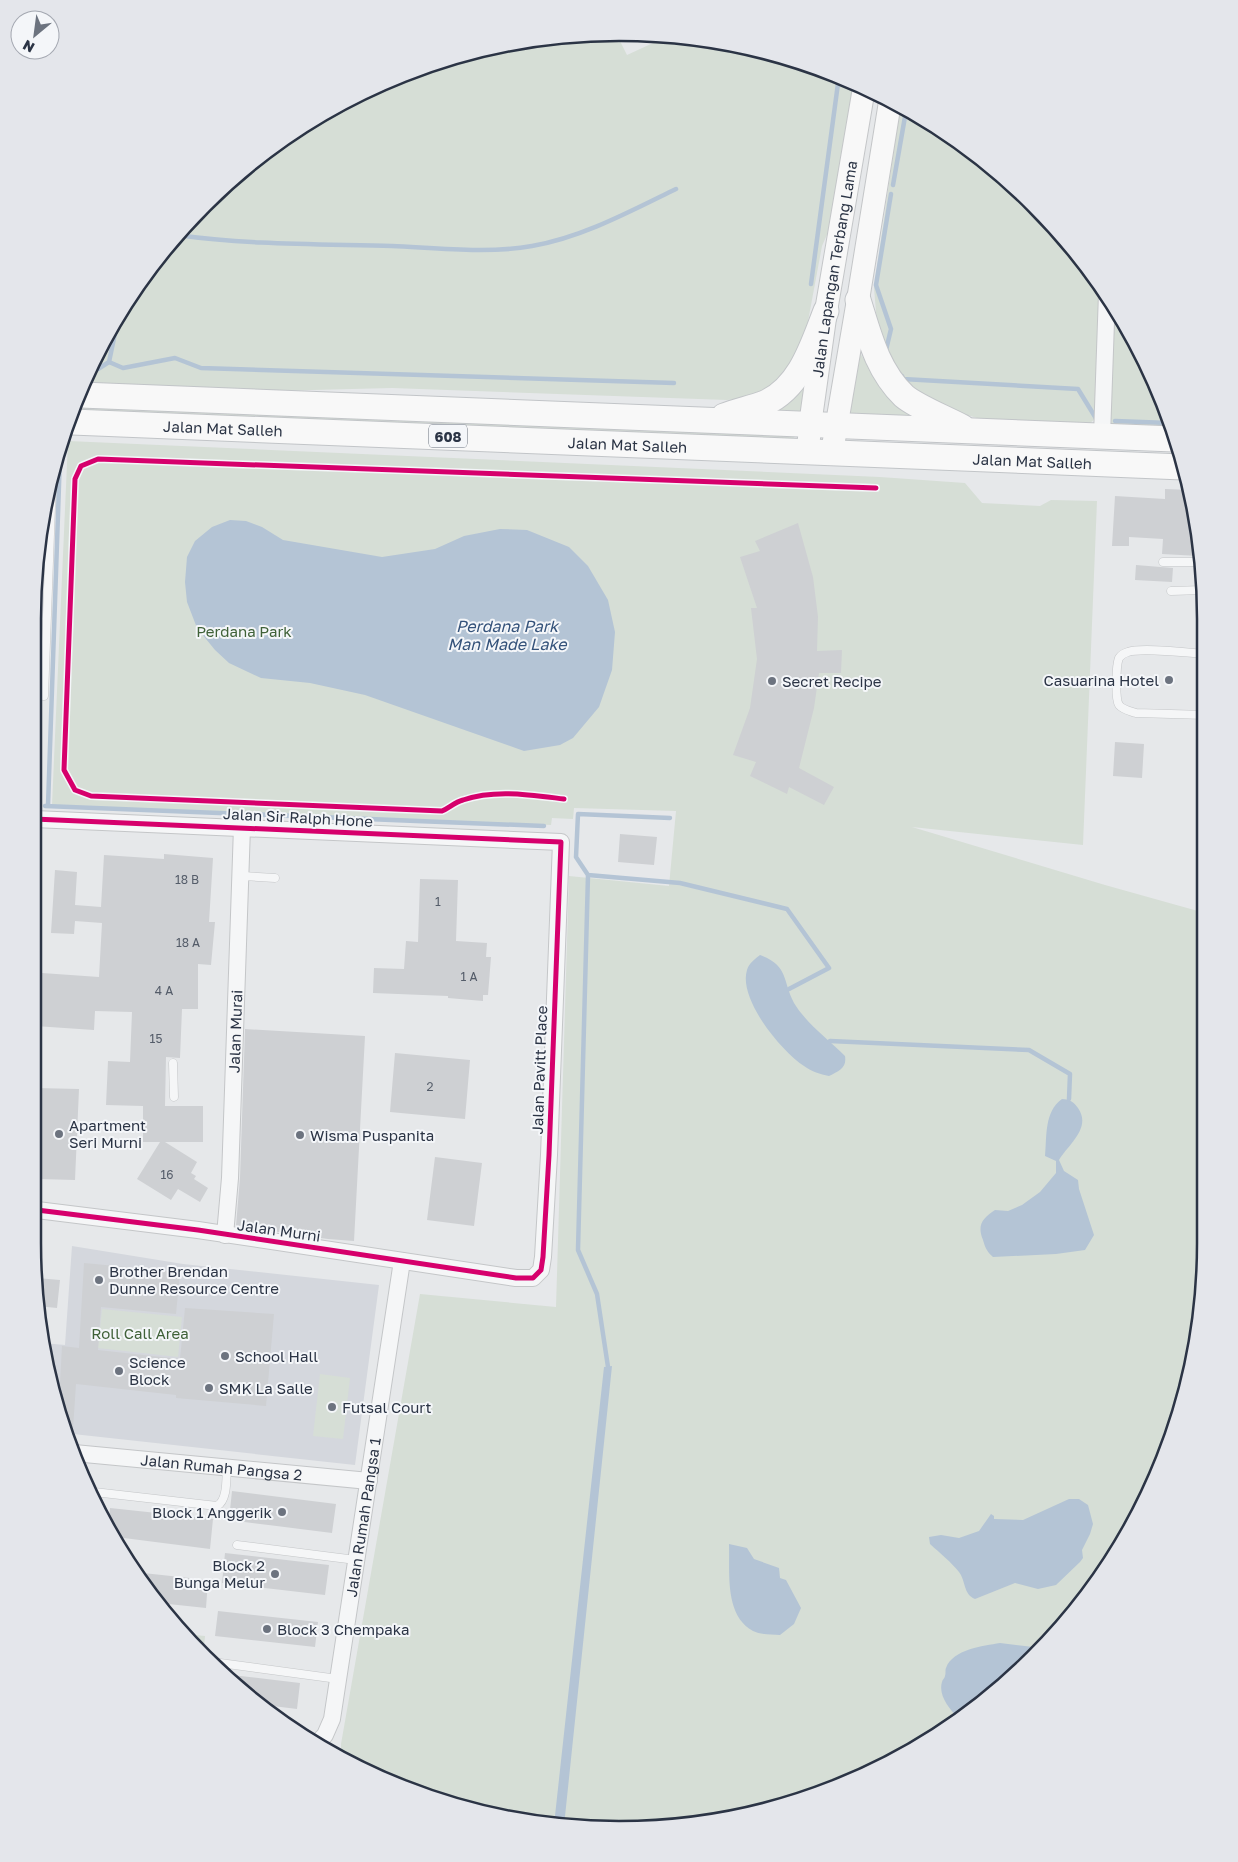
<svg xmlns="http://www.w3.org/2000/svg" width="1238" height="1862" font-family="'Golos Text',sans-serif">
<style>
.built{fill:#d4d7dd}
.green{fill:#d6ded6}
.water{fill:#b4c4d5}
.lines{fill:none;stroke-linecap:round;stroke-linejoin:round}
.stream{stroke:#b4c4d5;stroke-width:4.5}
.building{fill:#ced0d3}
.service-casing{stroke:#c4c6c8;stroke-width:9}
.minor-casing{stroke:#c4c6c8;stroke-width:18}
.secondary-casing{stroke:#c4c6c8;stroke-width:24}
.primary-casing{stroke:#c2c5c8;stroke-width:27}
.service{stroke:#f5f6f7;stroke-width:8}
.minor{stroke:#f5f6f7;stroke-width:16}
.secondary{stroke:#f8f8f8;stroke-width:22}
.primary{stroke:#f8f8f8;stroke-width:25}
.cycleway-casing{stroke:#f4f6f9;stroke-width:8}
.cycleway{stroke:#d6006c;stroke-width:5}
.poi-dot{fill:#6c737f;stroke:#f4f6f9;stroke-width:2}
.labels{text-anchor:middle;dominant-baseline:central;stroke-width:4;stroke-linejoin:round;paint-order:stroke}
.number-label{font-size:12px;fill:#545c69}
.shield{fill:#f4f6f9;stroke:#676e7b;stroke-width:1}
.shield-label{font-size:14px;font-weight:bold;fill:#2b3445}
.street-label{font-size:15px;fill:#2b3445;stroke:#f4f6f9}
.park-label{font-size:15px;fill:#3f6138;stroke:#f4f6f9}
.poi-label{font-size:15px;fill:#2b3445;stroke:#f4f6f9;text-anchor:start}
.water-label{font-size:16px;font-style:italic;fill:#34527a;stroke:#f4f6f9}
.rim{fill:none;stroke:#2b3445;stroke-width:2.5}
</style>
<rect width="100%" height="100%" fill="#e6e8ea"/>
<path class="built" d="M72 1246 183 1264 379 1285 355 1465 64 1433 43 1343 65 1345Z"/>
<path class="green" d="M616 33 627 55 666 37 733 44 843 77 853 82 833 221 822 246 806 332 780 383 754 397 727 400 392 388 272 391 108 385 86 380 93 359 154 262 204 204 293 132 394 77 504 44Z
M900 107 945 131 1034 204 1101 286 1097 417 1088 425 984 420 950 410 903 382 878 336 874 288Z
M1113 304 1161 394 1171 429 1111 424 1108 417Z
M860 353 871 371 932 419 848 416Z
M813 366 801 414H761Z
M78 404 797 435 792 439 75 414Z
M68 441 880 477 965 483 982 503 1040 506 1051 500 1097 501 1083 845 912 827 1105 885 1205 913 1206 1243 1194 1357 1145 1503 1106 1569 1034 1658 912 1751 843 1785 734 1818 580 1828 504 1818 395 1785 341 1754V1744L420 1294 556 1307 569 876 669 886 676 811 574 808 573 819 552 818 551 825 52 805Z
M41 534 43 535 37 675H33V619Z
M102 1309 182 1317 178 1357 98 1348Z
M320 1374 350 1378 343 1439 313 1436Z
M185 1634 205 1636 203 1657Z"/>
<path class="water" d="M230 520 246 521 262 527 283 540 382 557 435 549 464 536 500 529 527 530 569 547 588 566 608 600 615 632 612 670 599 707 573 738 560 745 524 751 365 695 310 683 261 678 229 663 215 650 197 628 187 602 185 582 187 557 195 541 212 527Z
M760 955C789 966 782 980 794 1003 806 1023 829 1040 845 1056 847 1068 839 1071 829 1076 820 1074 812 1072 804 1066 781 1051 738 999 747 970 749 963 755 959 760 955Z
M1062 1099C1069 1099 1074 1102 1078 1108 1092 1128 1068 1145 1059 1160L1064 1171 1078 1180 1079 1189 1094 1235 1085 1250 1056 1254 993 1257C987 1252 985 1247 983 1240 977 1225 982 1219 995 1210L1008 1211 1022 1205 1040 1192 1056 1173V1161L1045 1156C1047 1136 1044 1112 1062 1099Z
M612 1366 564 1826 554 1825 604 1367Z
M1069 1499H1079L1088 1505 1093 1524 1090 1534 1082 1550 1083 1558 1080 1562 1056 1585 1038 1589 1015 1583 975 1599C963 1594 966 1581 959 1572 951 1562 940 1553 930 1544L929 1537 941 1535 959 1538 979 1531 991 1514 994 1516V1519L1023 1520Z
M729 1544 747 1548 754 1559 779 1568 780 1578 786 1580 801 1608 794 1624 780 1635C771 1634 761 1635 753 1631 724 1615 730 1572 729 1544Z
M1000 1643 1042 1648 1034 1658 957 1717C949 1708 938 1695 942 1682 942 1680 945 1678 945 1676 946 1673 945 1670 946 1668 953 1649 983 1646 1000 1643Z"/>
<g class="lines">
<path class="stream" d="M893 185 906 111
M177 235C248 245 321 244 392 246 436 248 489 254 532 246 581 238 631 211 676 189
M811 284 839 76
M886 350 891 329 876 285 891 194
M109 362 123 368 175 358 201 368 674 383
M90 369H98L109 362 118 319
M902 376 903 379 1078 389 1097 420
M1115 421 1169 423
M45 806 544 826
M48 806 60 456
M588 875 680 883 787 909 829 968 789 989
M830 1041 1029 1050 1070 1074 1069 1099
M608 1367 597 1294 578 1250 588 875 576 857 578 814 670 818"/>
</g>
<path class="building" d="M1165 489 1190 490 1194 504 1199 556 1162 554 1163 539 1129 537V546H1112L1115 496 1165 499Z
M798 523 813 577 818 617 817 651 842 650 841 673H819L814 708 799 768 834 787 824 805 789 787 787 794 750 776 756 762 733 755 750 708 757 659 751 608H757L740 557 760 551 755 541Z
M1136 565 1173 568 1172 582 1135 580Z
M1115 742 1144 744 1142 778 1113 776Z
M620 834 657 837 654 865 618 862Z
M164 854 213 858 209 922H215L211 965 198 964V1009H182L180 1058 166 1057 165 1106H203V1142H165L197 1162 191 1173 196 1176 194 1179 208 1188 200 1202 178 1189 171 1200 137 1179 160 1142H143V1106L106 1105 108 1061 130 1062 132 1012 95 1011 94 1030 35 1026V1012H40L42 973 99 977 102 923 75 921 74 934 51 933 55 870 77 872 75 905 101 907 104 855 164 859Z
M420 879 458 880 456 941 487 943 486 957H491L488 995H483V1001L448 998V996L373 993 374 968 404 969 406 941 418 942Z
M245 1029 365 1036 354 1241 328 1239 236 1226 240 1178Z
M395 1053 470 1060 465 1119 390 1112Z
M36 1088 79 1089 75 1180 39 1179 42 1101H36Z
M435 1157 482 1163 474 1226 427 1220Z
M84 1263 180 1272 176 1314 101 1307 98 1350 180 1359 185 1308 274 1314 266 1406 176 1398V1395L76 1384 73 1429 63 1428 52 1382 60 1383 62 1346 79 1348Z
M37 1278 60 1280 57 1308 37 1306Z
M232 1491 336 1504 332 1533 229 1520Z
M110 1508 213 1519 210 1549 116 1537 109 1522Z
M225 1553 329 1565 325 1595 222 1583Z
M134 1572 208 1580 206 1608 159 1603Z
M218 1611 318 1622 315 1647 215 1636Z
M223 1674 300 1683 297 1709 257 1704Z"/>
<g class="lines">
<defs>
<path id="service" d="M1163 562H1200
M1171 591 1203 590
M1206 654C1189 653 1141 647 1128 652 1124 653 1121 655 1119 658 1116 665 1115 699 1119 705 1123 710 1130 711 1136 713L1206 715
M33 695 44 696 52 480
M242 876 275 878
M173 1063 174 1097
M94 1492 217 1506C228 1500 226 1478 227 1466
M237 1545 356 1560
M220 1663 338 1679"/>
<g id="minor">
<path d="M1102 436 1107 293"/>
<path d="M34 819 561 842 549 1155 543 1257 541 1270 533 1278H516L198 1230 37 1210"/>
<path id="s1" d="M225 1235 230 1178 242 827"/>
<path id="s2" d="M74 1453 369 1481"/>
<path id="s3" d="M319 1741 325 1735 332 1719 402 1261"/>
</g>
<g id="secondary">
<path id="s4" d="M808 451 810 425 826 311 864 88"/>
<path d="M832 452 858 300 890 102"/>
</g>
<g id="primary">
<path d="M858 300C869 335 877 370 904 396 917 407 945 418 962 427"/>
<path d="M81 395 1174 439"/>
<path d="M724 416C737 411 752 408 765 403 801 387 813 344 826 311"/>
<path id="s5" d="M72 422 1183 467"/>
</g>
</defs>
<use href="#service" class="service-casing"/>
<use href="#minor" class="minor-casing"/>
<use href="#secondary" class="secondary-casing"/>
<use href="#primary" class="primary-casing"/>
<use href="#service" class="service"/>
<use href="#minor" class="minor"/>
<use href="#secondary" class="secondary"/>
<use href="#primary" class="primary"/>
<defs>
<path id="cycleway" d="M564 799C531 795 495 789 463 800 455 802 449 808 442 811L91 796 75 790 64 770 75 479 81 466 98 459 876 488
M34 819 561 842 549 1155 543 1257 541 1270 533 1278H516L198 1230 37 1210"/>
</defs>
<use href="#cycleway" class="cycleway-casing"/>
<use href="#cycleway" class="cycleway"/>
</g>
<g class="poi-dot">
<circle cx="1169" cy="680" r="5"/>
<circle cx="772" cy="681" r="5"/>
<circle cx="59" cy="1134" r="5"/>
<circle cx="300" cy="1135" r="5"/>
<circle cx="99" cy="1280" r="5"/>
<circle cx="225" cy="1356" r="5"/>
<circle cx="119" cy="1371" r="5"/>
<circle cx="209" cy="1388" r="5"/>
<circle cx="332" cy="1407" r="5"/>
<circle cx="282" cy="1512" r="5"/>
<circle cx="275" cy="1574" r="5"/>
<circle cx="267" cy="1629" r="5"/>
</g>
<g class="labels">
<g class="number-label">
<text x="187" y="879">18 B</text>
<text x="438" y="901">1</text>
<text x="188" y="942">18 A</text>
<text x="469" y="976">1 A</text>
<text x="164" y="990">4 A</text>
<text x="156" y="1038">15</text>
<text x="430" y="1086">2</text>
<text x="167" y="1174">16</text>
</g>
<rect class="shield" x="429" y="424.5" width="38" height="23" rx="4"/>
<g class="shield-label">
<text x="448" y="436">608</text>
</g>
<g class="street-label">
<text stroke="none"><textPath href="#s4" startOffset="184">Jalan Lapangan Terbang Lama</textPath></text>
<text stroke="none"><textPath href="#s5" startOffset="151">Jalan Mat Salleh</textPath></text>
<text stroke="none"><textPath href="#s5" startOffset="556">Jalan Mat Salleh</textPath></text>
<text stroke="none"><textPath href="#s5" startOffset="961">Jalan Mat Salleh</textPath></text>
<text transform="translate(298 817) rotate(3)">Jalan Sir Ralph Hone</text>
<text stroke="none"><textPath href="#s1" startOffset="204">Jalan Murai</textPath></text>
<text transform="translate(539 1070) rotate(-88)">Jalan Pavitt Place</text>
<text transform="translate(279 1230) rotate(8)">Jalan Murni</text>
<text stroke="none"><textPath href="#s2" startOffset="148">Jalan Rumah Pangsa 2</textPath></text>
<text stroke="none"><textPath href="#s3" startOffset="230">Jalan Rumah Pangsa 1</textPath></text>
</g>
<g class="park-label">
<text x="244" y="631">Perdana Park</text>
<text x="140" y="1333">Roll Call Area</text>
</g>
<g class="poi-label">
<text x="1159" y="680" text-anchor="end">Casuarina Hotel</text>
<text x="782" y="681">Secret Recipe</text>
<text x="69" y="1125">Apartment<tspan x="69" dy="17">Seri Murni</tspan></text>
<text x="310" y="1135">Wisma Puspanita</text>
<text x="109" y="1271">Brother Brendan<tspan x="109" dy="17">Dunne Resource Centre</tspan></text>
<text x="235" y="1356">School Hall</text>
<text x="129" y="1362">Science<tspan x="129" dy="17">Block</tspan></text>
<text x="219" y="1388">SMK La Salle</text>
<text x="342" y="1407">Futsal Court</text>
<text x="272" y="1512" text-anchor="end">Block 1 Anggerik</text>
<text x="265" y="1565" text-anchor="end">Block 2<tspan x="265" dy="17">Bunga Melur</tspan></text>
<text x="277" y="1629">Block 3 Chempaka</text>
</g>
<g class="water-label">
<text x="507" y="626">Perdana Park<tspan x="507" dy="18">Man Made Lake</tspan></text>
</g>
</g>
<path d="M0 0H1238V1862H0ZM619 41H619A578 578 0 0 1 1197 619V1243A578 578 0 0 1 619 1821H619A578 578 0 0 1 41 1243V619A578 578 0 0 1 619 41Z" fill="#e4e6eb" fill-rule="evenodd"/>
<path class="rim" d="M619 41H619A578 578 0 0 1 1197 619V1243A578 578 0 0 1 619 1821H619A578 578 0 0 1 41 1243V619A578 578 0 0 1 619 41Z"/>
<g transform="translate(35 35) rotate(209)"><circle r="24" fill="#f4f6f9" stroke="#a4a8b1"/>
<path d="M0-4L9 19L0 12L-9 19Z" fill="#6c737f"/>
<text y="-8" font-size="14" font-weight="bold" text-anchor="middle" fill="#2b3445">N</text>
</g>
</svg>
